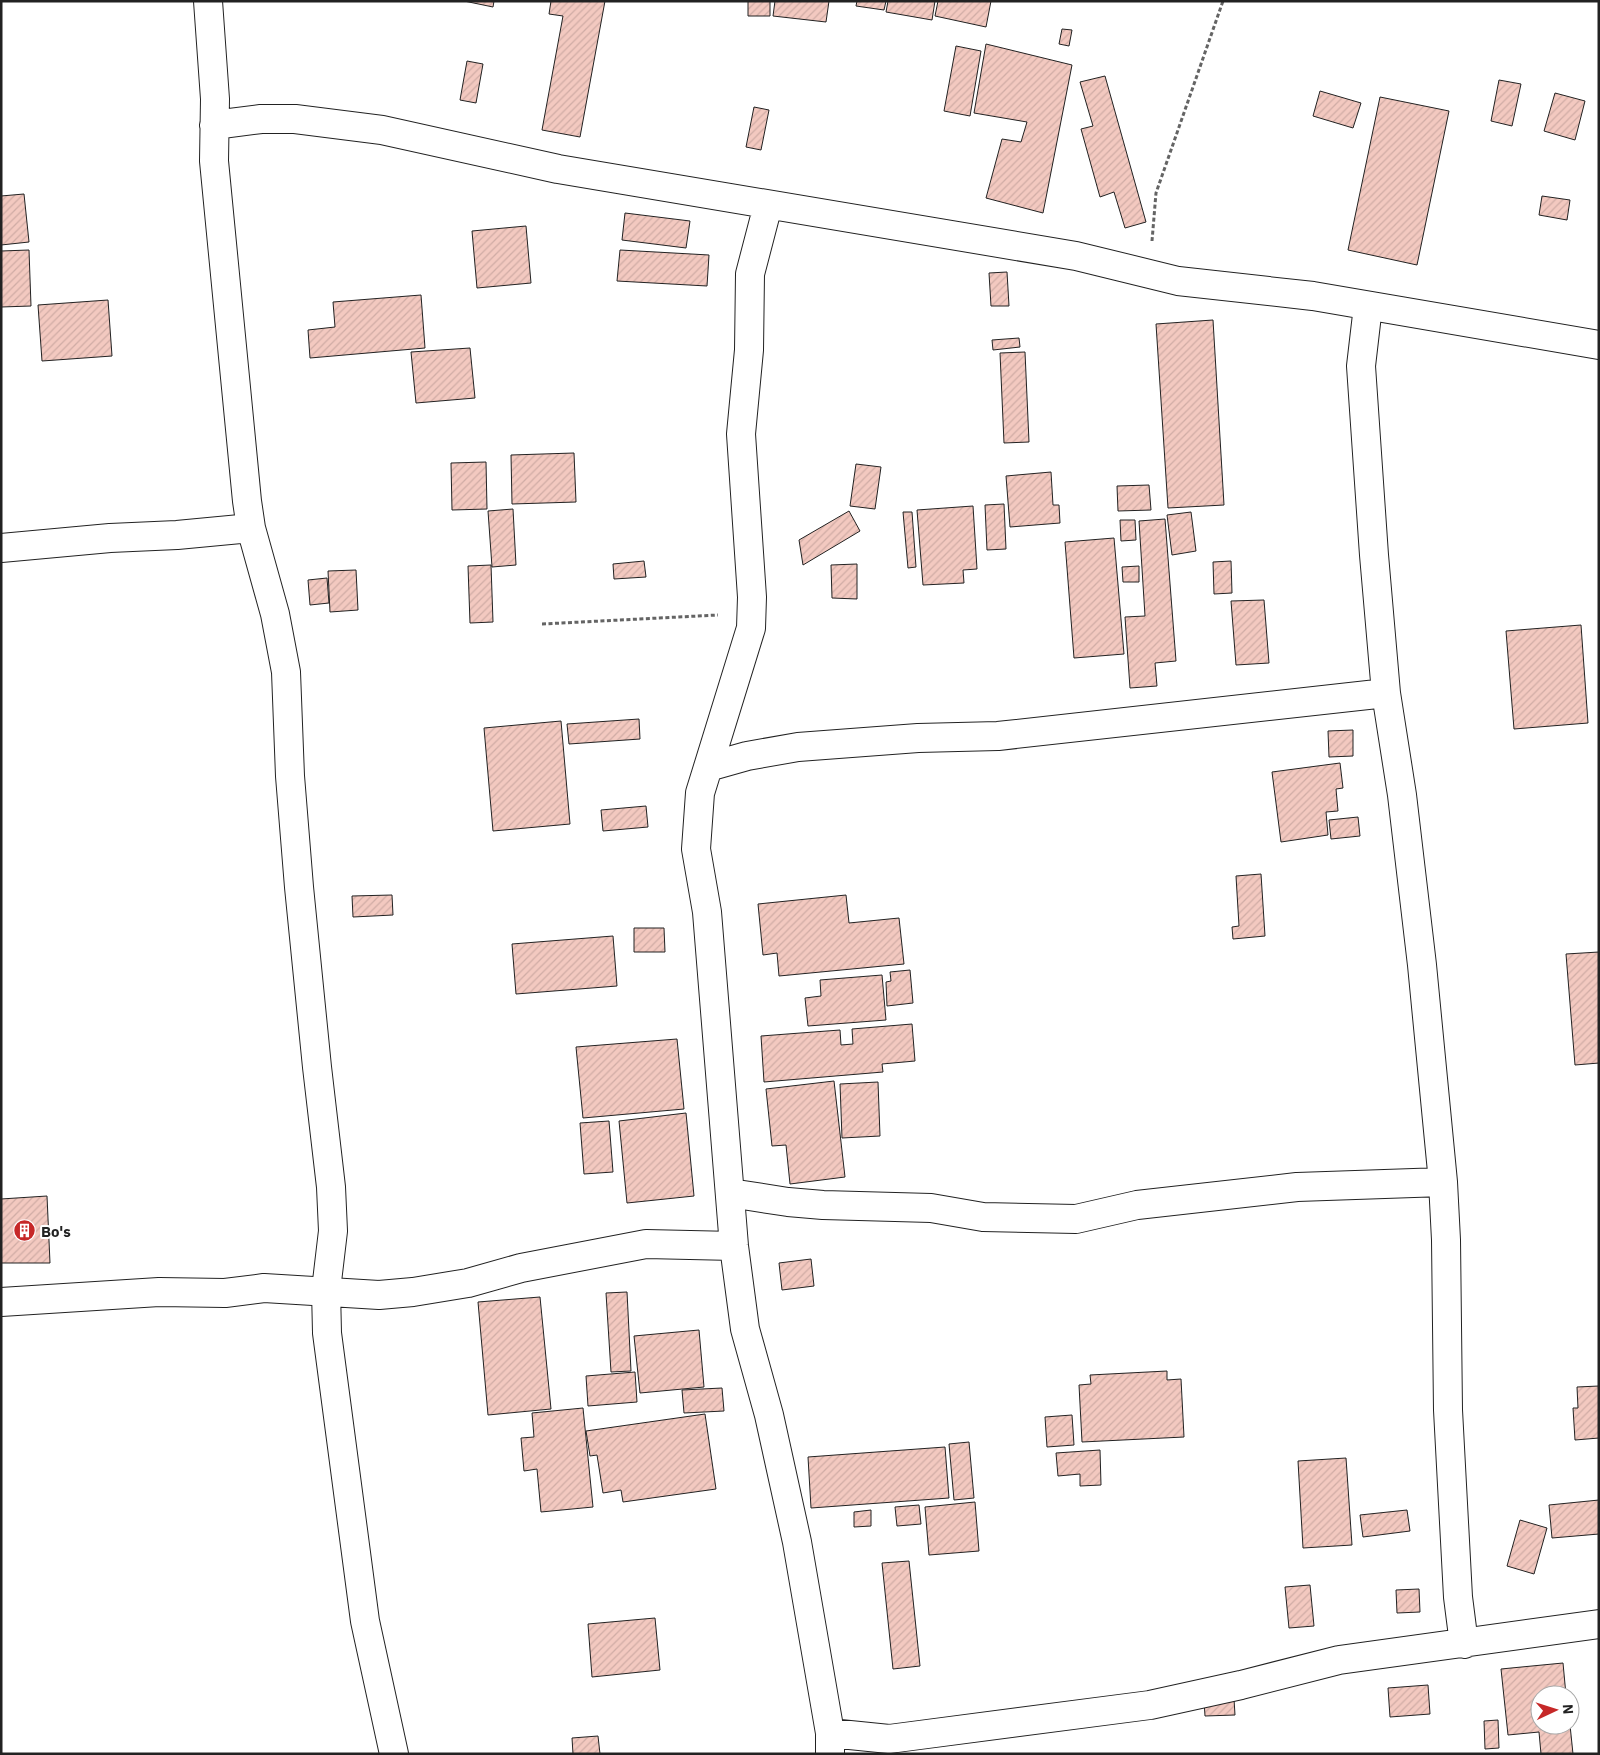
<svg xmlns="http://www.w3.org/2000/svg" width="1600" height="1755" font-family="'IBM Plex Sans',sans-serif">
<style>
.building{fill:url(#building-hatch);stroke:#222}
.lines{fill:none;stroke-linecap:round;stroke-linejoin:round}
.minor-casing{stroke:#222;stroke-width:30}
.path{stroke:#646464;stroke-width:3;stroke-dasharray:4 2.5;stroke-linecap:butt}
.minor{stroke:#fff;stroke-width:28}
.labels{text-anchor:middle;dominant-baseline:central;stroke-width:4;stroke-linejoin:round;paint-order:stroke}
.poi-label{font-size:15px;font-weight:bold;fill:#222;stroke:#fff;text-anchor:start}
</style>
<defs>
<pattern id="building-hatch" width="6" height="6" patternUnits="userSpaceOnUse" patternTransform="scale(1.25)"><rect width="6" height="6" fill="#f3c9c0"/><path d="M-1 1l2-2M0 6l6-6M5 7l2-2" fill="none" stroke="#d0aca5"/></pattern>
</defs>
<rect width="100%" height="100%" fill="#fff"/>
<path class="building" d="M464 1H494L493 7Z
M551 1H605L580 137 542 130 563 16 549 14Z
M748 1H770V16H748Z
M775 1H829L826 22 773 16Z
M857 1H886L884 10 856 6Z
M888 1H935L932 20 886 12Z
M938 1H991L986 27 935 16Z
M1062 29 1072 30 1069 46 1059 44Z
M986 44 1072 65 1043 213 986 198 1002 139 1021 142 1027 122 974 113Z
M956 46 981 51 970 116 944 111Z
M467 61 483 64 476 103 460 100Z
M1105 76 1146 222 1125 228 1114 192 1100 197 1081 129 1093 126 1080 82Z
M1499 80 1521 84 1512 126 1491 121Z
M1320 91 1361 103 1353 128 1313 116Z
M1555 93 1585 101 1575 140 1544 131Z
M1380 97 1449 111 1417 265 1348 250Z
M754 107 769 110 761 150 746 147Z
M24 194 29 242 1 245V196Z
M1542 196 1570 200 1567 220 1539 215Z
M625 213 690 221 686 248 622 240Z
M526 226 531 283 477 288 472 231Z
M29 250 31 306 1 307V251Z
M620 250 709 255 707 286 617 281Z
M1007 272 1009 306H991L989 273Z
M421 295 425 348 310 358 308 330 335 327 333 302Z
M108 300 112 356 42 361 38 305Z
M1213 320 1224 505 1168 508 1156 324Z
M1019 338 1020 347 993 350 992 340Z
M470 348 475 398 416 403 411 352Z
M1025 352 1029 442 1004 443 1000 353Z
M574 453 576 502 512 504 511 455Z
M486 462 487 509 452 510 451 463Z
M856 464 881 467 875 509 850 506Z
M1051 472 1053 505H1059L1060 523 1010 527 1006 476Z
M1149 485 1151 510 1118 511 1117 486Z
M1004 504 1006 549 987 550 985 505Z
M973 506 977 569 963 570 964 583 923 585 917 510Z
M513 509 516 565 492 567 488 511Z
M849 511 860 531 803 565 799 540Z
M903 512H912L916 567 908 568Z
M1191 512 1196 551 1172 555 1167 515Z
M1165 519 1176 661 1155 663 1157 686 1130 688 1125 617 1145 616 1139 521Z
M1120 520H1135L1136 540 1121 541Z
M1114 538 1124 654 1074 658 1065 542Z
M644 561 646 577 614 579 613 564Z
M1231 561 1232 593 1214 594 1213 562Z
M857 564V599L832 598 831 565Z
M491 565 493 622 470 623 468 566Z
M1139 566V582H1123L1122 567Z
M356 570 358 610 330 612 328 571Z
M327 578 329 603 310 605 308 580Z
M1264 600 1269 663 1236 665 1231 601Z
M1581 625 1588 723 1514 729 1506 631Z
M639 719 640 739 569 744 567 724Z
M561 721 570 824 493 831 484 728Z
M1353 730V756L1329 757 1328 731Z
M1340 763 1343 788 1336 789 1338 811 1326 812 1328 835 1281 842 1272 772Z
M646 806 648 827 603 831 601 810Z
M1358 817 1360 836 1331 839 1329 820Z
M1261 874 1265 936 1233 939 1232 927 1239 926 1236 876Z
M392 895 393 915 353 917 352 896Z
M846 895 849 923 899 918 904 964 779 976 777 953 763 955 758 904Z
M634 928H664L665 952H634Z
M613 936 617 986 516 994 512 944Z
M1599 952V1063L1575 1065 1566 954Z
M910 970 913 1003 887 1006 886 982 891 981 890 972Z
M882 975 886 1020 808 1026 805 998 821 996 820 980Z
M912 1024 915 1061 882 1064 883 1072 764 1082 761 1036 840 1030 841 1045 853 1044 852 1029Z
M677 1039 684 1109 583 1118 576 1047Z
M834 1081 845 1177 790 1184 786 1145 772 1146 766 1089Z
M878 1082 880 1136 842 1138 840 1084Z
M686 1113 694 1196 627 1203 619 1121Z
M609 1121 613 1172 584 1174 580 1123Z
M47 1196 50 1263H1V1199Z
M811 1259 814 1286 782 1290 779 1263Z
M627 1292 631 1371 611 1372 606 1293Z
M540 1297 551 1409 488 1415 478 1302Z
M699 1330 704 1387 640 1393 634 1336Z
M1167 1371V1380L1181 1379 1184 1437 1082 1442 1079 1385 1091 1384 1090 1375Z
M635 1372 637 1402 588 1406 586 1376Z
M1599 1386V1438L1575 1440 1573 1408H1578L1577 1387Z
M722 1388 724 1411 684 1413 682 1390Z
M583 1408 593 1507 541 1512 537 1469 524 1471 521 1438 534 1437 532 1413Z
M705 1414 716 1489 623 1502 621 1490 603 1493 597 1455 590 1456 586 1431Z
M1072 1415 1074 1445 1047 1447 1045 1417Z
M969 1442 974 1498 954 1500 949 1444Z
M945 1447 949 1498 811 1508 808 1457Z
M1100 1450 1101 1485 1080 1486V1474L1058 1476 1056 1453Z
M1346 1458 1352 1545 1303 1548 1298 1461Z
M1599 1500V1534L1552 1538 1549 1505Z
M975 1502 979 1551 929 1555 925 1507Z
M919 1505 921 1524 897 1526 895 1507Z
M871 1510V1526L854 1527V1512Z
M1407 1510 1410 1531 1363 1537 1360 1515Z
M1520 1520 1547 1528 1534 1574 1507 1566Z
M909 1561 920 1666 893 1669 882 1563Z
M1310 1585 1314 1626 1289 1628 1285 1587Z
M1419 1589 1420 1612 1397 1613 1396 1590Z
M655 1618 660 1670 592 1677 588 1624Z
M1563 1663 1566 1695H1540V1725H1570L1573 1754H1541L1539 1732 1508 1735 1501 1669Z
M1428 1685 1430 1714 1390 1717 1388 1688Z
M1234 1699 1235 1715 1205 1716 1204 1701Z
M1498 1720 1499 1748 1485 1749 1484 1721Z
M598 1736 600 1754H573L572 1738Z"/>
<g class="lines">
<defs>
<path id="minor" d="M208 1 215 99 214 161 247 501 251 528 275 614 286 672 290 776 299 887 317 1067 331 1187 333 1231 326 1290 327 1333 365 1621 394 1754
M214 125 261 119H295L382 130 558 169 1076 256 1178 281 1313 296 1599 345
M768 205 750 274 749 350 741 434 752 597 751 628 700 793 696 849 707 912 734 1246 745 1329 769 1415 797 1542 830 1733V1754
M1368 306 1361 366 1374 555 1386 693 1402 795 1422 965 1443 1182 1446 1240 1448 1410 1458 1597 1464 1644
M1 548 110 538 177 535 251 528
M708 767 747 756 798 747 918 738 998 736 1386 693
M730 1193 788 1202 823 1205 931 1208 983 1217 1076 1219 1137 1205 1297 1187 1443 1182
M1 1302 159 1292 225 1293 264 1288 379 1295 413 1292 468 1283 521 1268 646 1244 734 1246
M830 1733 889 1739 1150 1705 1241 1685 1339 1660 1599 1624"/>
</defs>
<use href="#minor" class="minor-casing"/>
<path class="path" d="M1152 241 1156 193 1223 1
M542 624 718 615"/>
<use href="#minor" class="minor"/>
</g>
<defs>
<symbol id="building-disc" viewBox="-11 -11 22 22"><circle r="9.5" fill="#c62828" stroke="#fff"/><path d="M-4-6H4V6H1V3H-1V6H-4ZM-2.5-4.3h1.7v1.8h-1.7ZM.8-4.3h1.7v1.8H.8ZM-2.5-1h1.7V.8h-1.7ZM.8-1h1.7V.8H.8Z" fill="#fff"/></symbol>
</defs>
<g fill-rule="evenodd">
<use href="#building-disc" x="12" y="1218" width="25" height="25"/>
</g>
<g class="labels">
<g class="poi-label">
<text x="41" y="1231">Bo's</text>
</g>
</g>
<rect width="1600" height="1755" fill="none" stroke="#222222" stroke-width="5"/>
<g transform="translate(1555 1710) rotate(86)"><circle r="24" fill="#ffffff" stroke="#a7a7a7"/>
<path d="M0-4L9 19L0 12L-9 19Z" fill="#c62828"/>
<text y="-8" font-size="14" font-weight="bold" text-anchor="middle" fill="#222222">N</text>
</g>
</svg>
